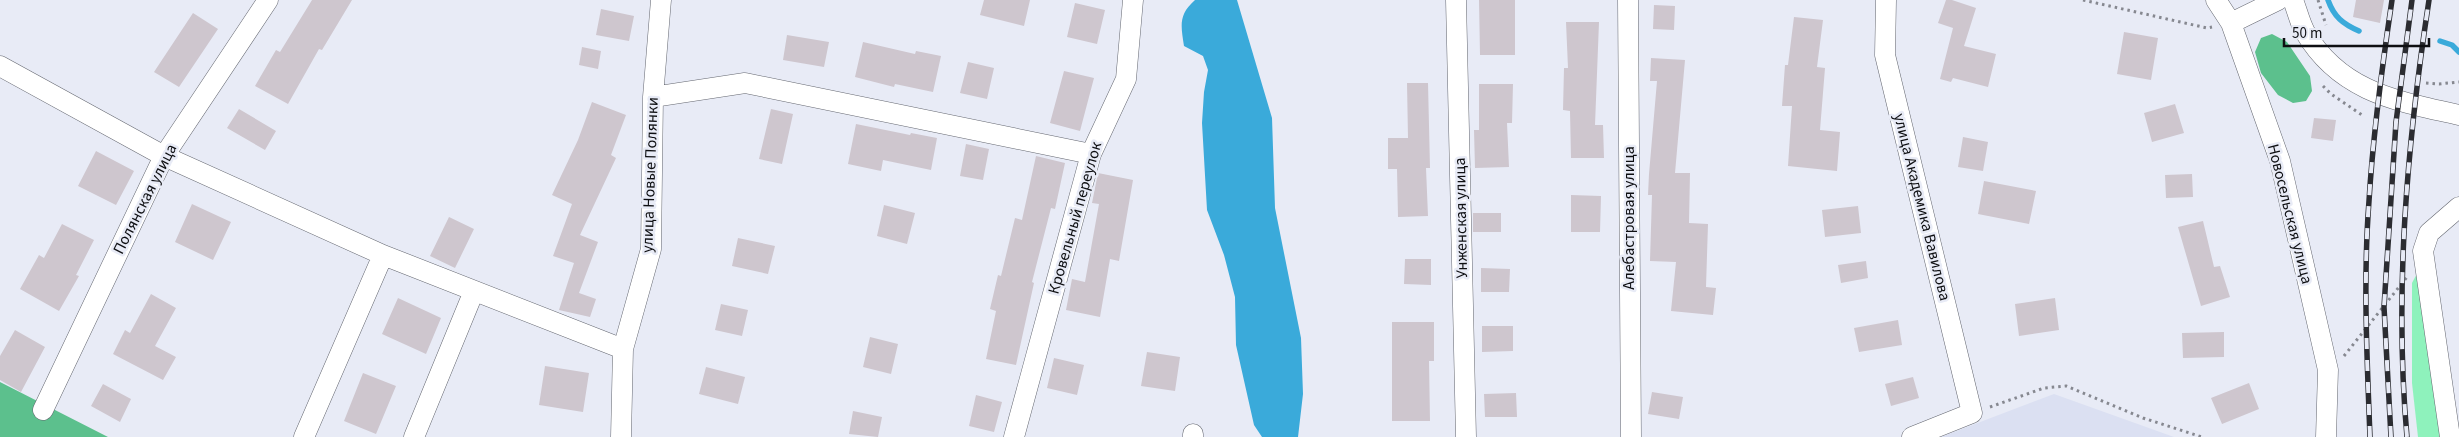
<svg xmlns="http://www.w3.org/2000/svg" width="2459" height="437" font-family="'Source Sans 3',sans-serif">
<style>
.built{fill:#dbe0f2}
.green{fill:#8ef2bc}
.forest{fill:#5cc08d}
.water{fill:#3aaada}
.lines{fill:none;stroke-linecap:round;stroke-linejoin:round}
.stream{stroke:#3aaada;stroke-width:5.5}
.building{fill:#cec6ce}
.minor-casing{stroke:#646770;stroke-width:21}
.path{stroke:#868890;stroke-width:3;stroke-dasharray:2.5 4;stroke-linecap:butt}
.minor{stroke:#fff;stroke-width:20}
.rail-casing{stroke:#2b2c31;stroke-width:5.5}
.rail{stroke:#e8ebf6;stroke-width:4;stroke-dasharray:11;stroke-linecap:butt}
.labels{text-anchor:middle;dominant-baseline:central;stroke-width:5;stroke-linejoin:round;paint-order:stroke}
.street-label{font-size:16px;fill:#0e0f12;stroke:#e8ebf6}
</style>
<rect width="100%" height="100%" fill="#e8ebf6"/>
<path class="built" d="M2054 394 2174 437H1941Z"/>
<path class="green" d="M2421 266 2442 437H2418L2412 383V283Z"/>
<path class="forest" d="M2272 34 2287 42 2310 76 2312 91 2306 101 2293 103 2278 95 2261 73 2255 52 2261 38Z
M0 382 108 437H0Z"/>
<path class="water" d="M1195 0H1237L1272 118 1275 208 1301 338 1303 394 1298 437H1262L1254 425 1236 345 1235 297 1224 255 1207 210 1202 123 1204 92 1208 70 1203 56 1184 46C1181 26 1178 15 1195 0Z"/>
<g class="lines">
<path class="stream" d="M2328 0C2334 17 2343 24 2359 31
M2440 41 2452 45 2459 52"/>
</g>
<path class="building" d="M312 0H352L322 50 319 49 288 104 255 86 276 50 280 52Z
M984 0H1030L1024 26 980 15Z
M1479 0H1515V55H1480Z
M1946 0H1952L1976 8 1964 46 1996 54 1988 87 1953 78 1951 82 1940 79 1953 28 1938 23Z
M2356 0H2384L2380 23 2353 17Z
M1075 3 1105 10 1097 44 1067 37Z
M1654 5 1675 6 1674 30 1653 29Z
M601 9 634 16 629 41 596 35Z
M193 13 218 29 179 87 154 72Z
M1794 17 1823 20 1817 67 1825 68 1820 130 1840 132 1837 171 1788 166 1792 106H1782L1785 65H1788Z
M1566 22H1599L1595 125H1603L1604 158H1571L1570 111 1563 110 1564 68H1568Z
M2124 32 2158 38 2151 80 2117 74Z
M787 35 829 42 824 67 783 60Z
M863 42 915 54 916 51 941 56 933 92 895 84 894 87 855 77Z
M582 47 601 51 598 69 579 65Z
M1651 58 1685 60 1675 173H1690L1689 223 1708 224 1706 287 1716 288 1713 315 1671 311 1676 262 1650 261 1652 195H1648L1649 174 1657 81H1650Z
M968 62 994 68 987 99 960 93Z
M1064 71 1094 78 1080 131 1050 123Z
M1407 83H1428L1430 168H1426L1428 216 1398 217 1397 169H1388V138H1408Z
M1479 84H1513L1512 123H1507L1509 167 1475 168 1474 130H1479Z
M592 102 626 115 611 155 616 158 580 235 598 242 579 293 596 299 590 317 559 310 574 263 553 256 572 204 552 195 578 140Z
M2175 104 2184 133 2152 142 2144 113Z
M239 109 276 131 265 150 227 128Z
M771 109 793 114 782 164 759 159Z
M2314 118 2336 120 2333 141 2311 138Z
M856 124 910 135 911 133 937 138 931 170 883 160 881 171 848 164Z
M1963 137 1988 142 1983 171 1958 167Z
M966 144 989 149 983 180 960 176Z
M96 151 134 171 116 205 78 186Z
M1036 156 1065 163 1055 209 1051 208 1032 282 1034 283 1016 365 986 359 996 311 990 309 998 275 1001 276 1015 218 1022 220Z
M1098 173 1133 180 1119 261 1110 259 1100 317 1066 310 1072 279 1085 282 1099 204 1092 203Z
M2192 174 2193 197 2166 198 2165 175Z
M1984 181 2036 191 2029 224 1978 214Z
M1571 195 1601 196 1600 232H1571Z
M192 204 231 222 213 260 175 242Z
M884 205 915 213 907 244 877 236Z
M1858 206 1861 233 1825 237 1822 210Z
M1473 213H1501V232H1473Z
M449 217 474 229 455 268 430 256Z
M2203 221 2214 267 2220 266 2230 297 2201 306 2178 227Z
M62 224 94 240 76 275 79 276 59 311 20 289 39 255 44 258Z
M738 238 775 246 768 274 732 266Z
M1405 259H1431V285L1404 284Z
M1866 261 1868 278 1841 283 1838 265Z
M1481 268 1510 269 1509 292H1481Z
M151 294 176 308 155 346 176 357 163 380 113 354 125 330 130 333Z
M398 298 441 318 426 354 382 334Z
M2055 298 2059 330 2019 336 2015 304Z
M721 304 748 310 742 336 715 330Z
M1898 320 1902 345 1859 352 1854 328Z
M1392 322H1434V361H1429L1430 421H1392Z
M1482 326H1513V351L1482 352Z
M15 330 45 347 21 392 0 380V356Z
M2224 332V357L2183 358 2182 333Z
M870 337 898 344 891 374 863 367Z
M1147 352 1180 357 1175 391 1141 386Z
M1054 358 1084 365 1077 395 1047 388Z
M545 366 589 373 583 412 539 405Z
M706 367 745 377 738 404 699 394Z
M363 373 396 386 376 434 344 421Z
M1913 377 1919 398 1891 406 1885 384Z
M2249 383 2259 409 2222 424 2211 398Z
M103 384 131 399 120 422 91 406Z
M1652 392 1683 397 1679 419 1648 414Z
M1516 393 1517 417H1485L1484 394Z
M976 395 1002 402 994 432 969 426Z
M853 411 882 417 878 437 849 434Z"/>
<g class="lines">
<defs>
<path id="minor" d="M1456 0 1466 437
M1628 0 1631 437
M1886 0 1885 55 1972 413 1912 437
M2216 0 2231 23 2280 161 2328 370 2326 437
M2293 0C2297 10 2300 23 2305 32 2340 92 2397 101 2459 115
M2231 23 2278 0
M0 66 164 156 383 255 623 349
M653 97 745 83 1091 154
M43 410 164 156 268 0
M304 437 383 255
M414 437 474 291
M621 437 623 349 651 249 653 97 661 0
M1014 437 1091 154 1126 79 1133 0
M1193 437V434
M2450 437 2423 251 2429 233 2459 207"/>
</defs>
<use href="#minor" class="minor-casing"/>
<path class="path" d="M2083 0 2207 28 2212 27
M2318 0 2326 25
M2426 83 2439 84 2459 82
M2323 86 2331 94 2362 115
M2344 356 2407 277
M1990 407 2044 388 2066 386 2143 418 2202 437"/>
<use href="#minor" class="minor"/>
<defs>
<path id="rail" d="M2370 437C2367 358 2363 279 2369 201 2373 133 2382 67 2392 0
M2391 437 2384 307 2396 122 2412 0
M2407 437C2394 292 2407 144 2429 0"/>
</defs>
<use href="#rail" class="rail-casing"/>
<use href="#rail" class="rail"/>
</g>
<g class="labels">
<g class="street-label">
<text transform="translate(650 175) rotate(-88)">улица Новые Полянки</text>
<text transform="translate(145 199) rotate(-63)">Полянская улица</text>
<text transform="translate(1922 207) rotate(76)">улица Академика Вавилова</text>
<text transform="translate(2290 214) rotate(76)">Новосельская улица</text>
<text transform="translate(1075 218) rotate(-74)">Кровельный переулок</text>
<text transform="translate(1461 218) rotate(-91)">Унженская улица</text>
<text transform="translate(1629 218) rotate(-90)">Алебастровая улица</text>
</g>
</g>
<path d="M2284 38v8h145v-8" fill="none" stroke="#0e0f12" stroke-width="2.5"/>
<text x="2292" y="38" font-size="15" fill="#0e0f12" stroke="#e8ebf6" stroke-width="4" paint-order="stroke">50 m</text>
</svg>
